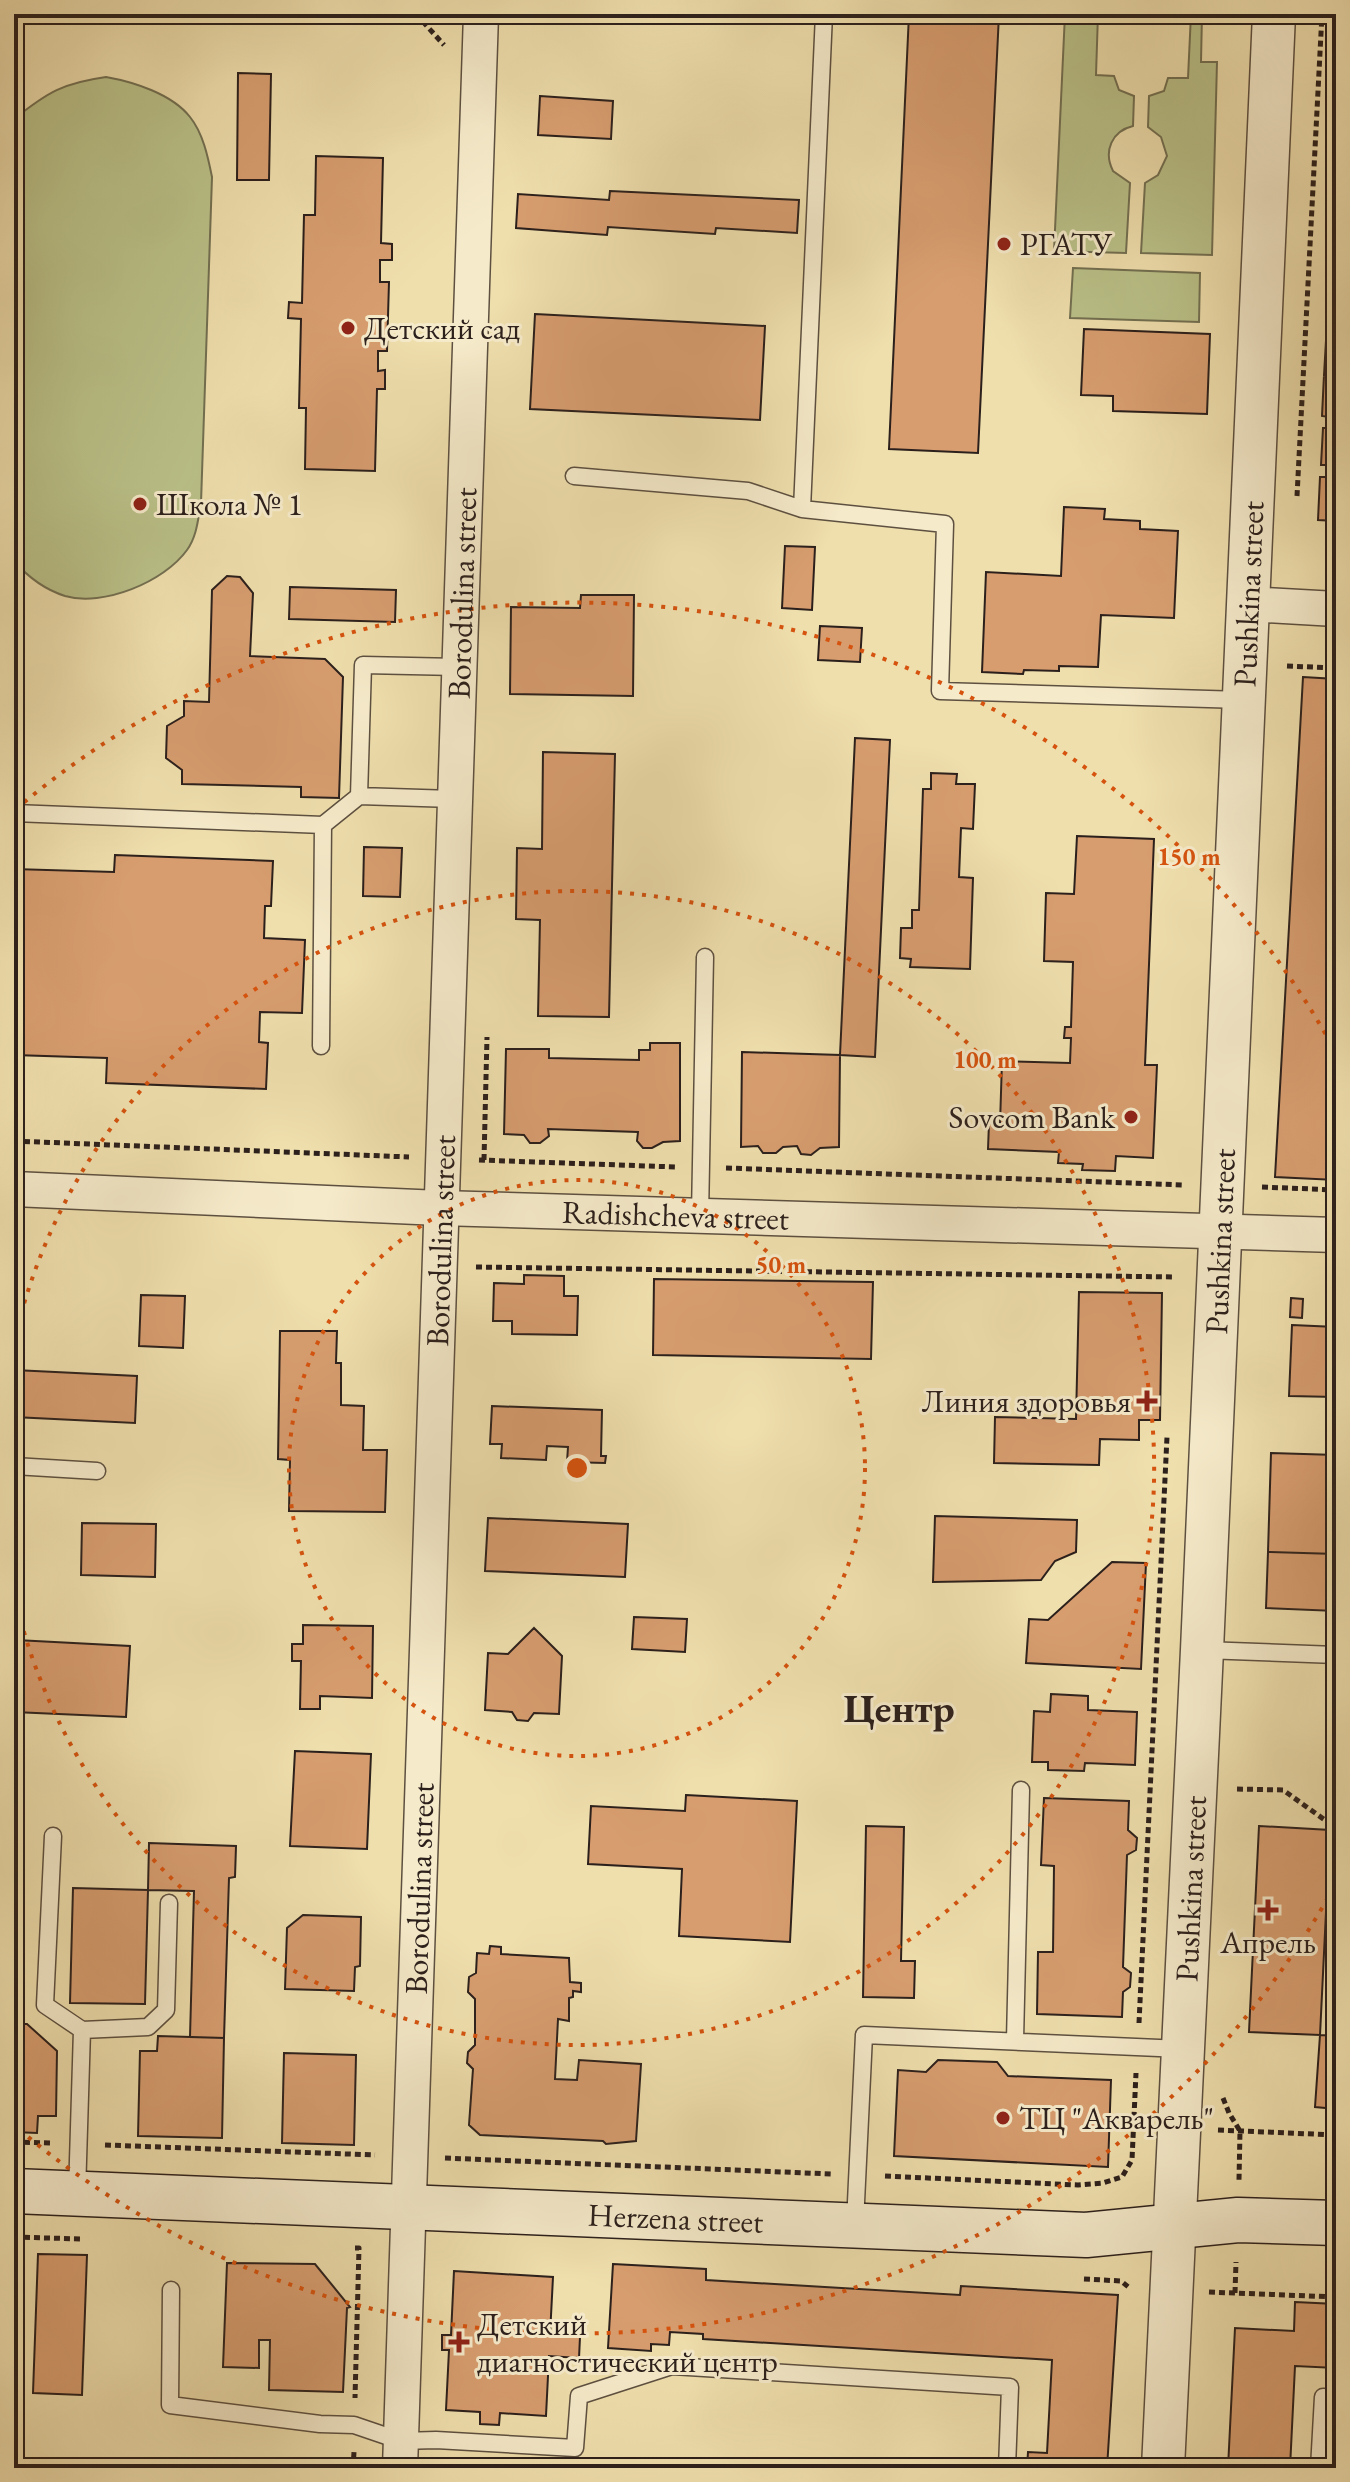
<svg xmlns="http://www.w3.org/2000/svg" width="1350" height="2482" font-family="'EB Garamond',serif">
<style>
.green{fill:#bac189;stroke:#737052;stroke-width:2}
.building{fill:#d79d6f;stroke:#2c201c;stroke-width:2}
.lines{fill:none;stroke-linecap:round;stroke-linejoin:round}
.service-casing{stroke:#5d5040;stroke-width:19}
.minor-casing{stroke:#5d5040;stroke-width:37}
.tertiary-casing{stroke:#5d5040;stroke-width:45}
.secondary-casing{stroke:#2c201c;stroke-width:47}
.path{stroke:#2c201c;stroke-width:5;stroke-dasharray:6 4;stroke-linecap:butt}
.service{stroke:#f5eaca;stroke-width:16}
.minor{stroke:#f5eaca;stroke-width:34}
.tertiary{stroke:#f5eaca;stroke-width:42}
.secondary{stroke:#f5eaca;stroke-width:44}
.ring{fill:none;stroke:#d5530e;stroke-width:4;stroke-dasharray:4 8}
.poi-dot{fill:#8f2418;stroke:#f5eaca;stroke-width:3}
.labels{text-anchor:middle;dominant-baseline:central;stroke-width:6;stroke-linejoin:round;paint-order:stroke}
.poi-label{font-size:32px;fill:#2c201c;stroke:#f5eaca;text-anchor:start}
.street-label{font-size:32px;fill:#2c201c;stroke:#f5eaca}
.district-label{font-size:40px;font-weight:bold;fill:#2c201c;stroke:#f5eaca}
.centre{fill:#d5530e;stroke:#f5eaca;stroke-width:4}
.ring-label{font-size:24px;text-anchor:middle;font-weight:bold;fill:#d5530e;stroke:#f5eaca;stroke-width:6;stroke-linejoin:round;paint-order:stroke}
</style>
<rect width="100%" height="100%" fill="#efdfad"/>
<filter id="stains"><feTurbulence type="fractalNoise" baseFrequency=".0025" numOctaves="4"/><feColorMatrix values="0 0 0 0 .2 0 0 0 0 .09 0 0 0 0 .02 0 0 0 .5 -.17"/></filter>
<radialGradient id="worn" r=".72"><stop offset=".6" stop-color="#630" stop-opacity="0"/><stop offset="1" stop-color="#630" stop-opacity=".3"/></radialGradient>
<path class="green" d="M1065 14H1098L1096 75 1114 76 1119 90 1134 96 1133 126C1112 131 1103 151 1113 171L1130 183 1126 253 1054 251Z
M1191 14H1202L1201 62H1217L1212 255 1141 253 1145 183 1158 175 1167 156 1161 137 1148 127 1149 96 1164 91 1168 78H1188Z
M106 77C134 82 172 94 190 117 203 133 208 157 212 177L201 503C198 519 197 536 187 550 164 582 103 607 65 596 43 589 28 577 14 561V119C48 92 63 83 106 77Z
M1073 268 1200 273 1199 322 1070 318Z"/>
<path class="building" d="M909 14H999L978 453 889 449Z
M238 73 271 74 269 180H237Z
M540 96 613 101 611 139 538 135Z
M316 156 383 158 381 243 392 244V260H380V282H389L387 351H378V371L385 370V389H377L375 471 305 469 306 408H299L301 319 288 318 289 302 302 303 304 215H315Z
M610 191 799 200 797 233 716 228 715 234 608 227 607 235 516 228 518 194 609 200Z
M1334 202H1336V376L1324 375Z
M535 314 765 326 760 420 530 409Z
M1084 329 1210 334 1207 414 1113 411V396L1081 395Z
M1324 375 1336 376V521L1318 520 1320 477H1326L1327 465H1321L1323 428H1329V417L1322 416Z
M1064 507 1105 509 1104 519 1140 521V529L1178 531 1174 618 1101 615 1098 667 1059 666V671L1024 670 1023 674 982 672 986 572 1061 576Z
M785 546 815 547 812 610 782 608Z
M227 576 240 577 253 593 250 656 325 659 343 677 339 798 301 797V787L182 784V770L166 758 167 726 184 716V701L209 702 212 590Z
M290 587 396 590 395 622 289 619Z
M581 595H634L633 696 510 694 511 607 580 608Z
M820 626 862 628 860 662 818 660Z
M1303 677 1336 679V1180L1275 1177Z
M855 738 890 740 875 1057 840 1055Z
M543 752 615 754 609 1017 538 1016 540 920 516 919 517 848 542 849Z
M931 773 957 774 956 784H975L973 829 961 828 959 877 973 878 970 969 910 967 911 959 900 958 901 928H912V910H919L923 789H931Z
M1077 836 1154 839 1145 1065H1157L1153 1158 1116 1156 1115 1171 1082 1170 1083 1164 1058 1163 1059 1152 988 1149 989 1123 1000 1124 1002 1061 1070 1063 1071 1038H1064L1065 1027H1071L1073 962 1044 961 1046 893 1074 894Z
M364 847 402 848 400 897 363 896Z
M115 855 273 861 271 906H265L264 938 305 940 302 1013 260 1012 259 1042 268 1043 266 1089 106 1083 107 1058 14 1055V869L114 872Z
M650 1043H680V1141L663 1142 652 1148H643L637 1141 638 1132 548 1129 549 1136 540 1143H530L524 1135 504 1134 506 1049H549V1058L639 1060V1050H650Z
M742 1052 840 1055 839 1147 820 1148 811 1155 801 1154 797 1146 783 1147 776 1153H763L758 1146 741 1147Z
M524 1275 564 1276V1296H578L577 1335 512 1334V1321H493L494 1283 524 1284Z
M654 1279 873 1282 871 1359 653 1355Z
M1079 1292 1162 1293 1160 1420H1139V1440L1100 1439 1099 1465 994 1463 995 1417 1076 1419Z
M141 1295 185 1296 183 1348 139 1346Z
M1291 1298 1303 1299 1302 1318 1290 1317Z
M1292 1325 1336 1327V1397L1289 1396Z
M280 1331H337L336 1363H341V1405L364 1406 363 1450H387L385 1512 289 1511 290 1460 278 1459Z
M14 1370 137 1376 135 1423 14 1417Z
M492 1406 602 1410 601 1456H606L605 1463 567 1462 568 1447 547 1446 546 1460 501 1458 502 1444H490Z
M1271 1453 1336 1455V1554L1268 1552Z
M935 1516 1077 1520 1076 1552 1055 1561 1041 1580 933 1582Z
M488 1518 628 1524 625 1577 485 1571Z
M82 1523 156 1524 155 1577 81 1575Z
M1268 1552 1336 1554V1611L1266 1608Z
M1112 1562 1146 1563 1141 1669 1026 1663 1029 1619 1048 1620Z
M634 1617 687 1619 685 1652 632 1649Z
M303 1625 373 1626 372 1698 320 1696V1709H300L301 1661H292V1644H303Z
M534 1628 562 1656 559 1714 534 1713 528 1721 517 1720 512 1712 485 1710 488 1653 508 1654Z
M16 1640 130 1646 126 1717 14 1712Z
M1051 1694 1088 1696V1710L1137 1712 1135 1765 1085 1763 1084 1771 1048 1770V1762H1032L1034 1711 1050 1712Z
M295 1751 371 1754 367 1849 290 1846Z
M686 1795 797 1801 790 1942 679 1936 682 1869 588 1864 591 1806 685 1811Z
M1044 1798 1129 1801 1128 1830 1137 1838 1136 1850 1127 1855 1123 1967 1131 1973 1130 1987 1123 1992 1122 2017 1037 2014 1038 1952H1053L1054 1866 1041 1865Z
M866 1826 904 1827 901 1961H915L914 1998 863 1997Z
M1259 1826 1330 1830 1320 2035 1249 2032Z
M149 1843 236 1846 235 1877 229 1878 224 2038 190 2037 194 1891 148 1890Z
M73 1888 148 1890 145 2004 70 2003Z
M303 1915 361 1917 360 1966 355 1967 354 1991 285 1989 287 1928Z
M490 1946 501 1947V1954L569 1958 570 1982 581 1983V1992L573 1991V1997L569 1998V2021L558 2019 555 2079 577 2080 579 2060 641 2064 636 2141 606 2144 603 2141 480 2135 469 2125 473 2069 467 2063 468 2052 475 2045V1999L468 1992 469 1977 476 1973 477 1953 489 1954Z
M14 2024H27L57 2051 56 2116H38L37 2133 14 2132Z
M1320 2035 1336 2036V2109L1315 2107Z
M158 2036 224 2038 222 2138 138 2136 140 2051H157Z
M284 2053 356 2055 354 2145 282 2143Z
M938 2060 997 2062 1008 2076 1111 2080 1108 2167 894 2156 898 2070 926 2072Z
M38 2254 87 2255 82 2395 33 2393Z
M227 2263 315 2264 350 2307 347 2308 343 2392 269 2390 270 2340H259V2368L223 2367Z
M613 2264 706 2269V2280L960 2295 961 2286 1118 2295 1107 2468H1027L1028 2452 1047 2453 1052 2360 703 2339V2334L670 2332 669 2345 651 2344V2351L608 2348Z
M454 2271 553 2277 550 2335 580 2337 579 2358 549 2356 546 2416 500 2413 499 2425 480 2424V2412L446 2410 449 2350H442V2335H451Z
M1295 2302 1336 2304V2368L1295 2366 1290 2468H1228L1235 2328 1294 2331Z
M459 2460 504 2462V2468H459Z"/>
<g class="lines">
<defs>
<path id="service" d="M574 476 748 491 802 509 945 524 940 691 1242 700
M802 509 824 14
M359 796 363 665 458 667
M14 813 323 825 359 796 453 799
M321 1046 323 825
M700 1215 705 957
M14 1466 97 1471
M1204 1650 1336 1655
M53 1836 45 2005 82 2030 148 2027 166 2010 169 1903
M1015 2040 1021 1790
M77 2193 82 2030
M855 2223 864 2035 1182 2049
M171 2290 170 2405 320 2424 354 2425 401 2441 436 2440 575 2448 579 2396 672 2366 1010 2387 1007 2468
M1319 2468 1323 2397 1336 2398"/>
<g id="minor">
<path d="M1247 604 1336 609"/>
<path id="s1" d="M14 1189 440 1208 1336 1235"/>
<path id="s2" d="M400 2468 481 14"/>
</g>
<g id="tertiary">
<path id="s3" d="M1163 2468 1202 1650 1274 14"/>
</g>
<g id="secondary">
<path id="s4" d="M14 2191 1086 2235 1238 2220 1336 2223"/>
</g>
</defs>
<use href="#service" class="service-casing"/>
<use href="#minor" class="minor-casing"/>
<use href="#tertiary" class="tertiary-casing"/>
<use href="#secondary" class="secondary-casing"/>
<path class="path" d="M416 14 444 45
M1297 496 1322 14
M1287 666 1336 668
M14 1141 409 1157
M479 1160 676 1167
M484 1160 487 1037
M726 1168 1184 1185
M1262 1187 1336 1190
M476 1267 1175 1277
M1237 1789 1283 1790 1336 1828
M1139 2023 1167 1437
M1223 2098 1229 2113 1240 2131 1239 2180
M1218 2130 1336 2135
M14 2142 51 2143
M105 2145 375 2155
M445 2158 831 2174
M885 2176 1078 2185 1103 2183 1122 2177 1132 2160 1136 2073
M14 2237 81 2239
M355 2248H359L355 2398
M1084 2279 1121 2281 1131 2289
M1209 2292 1336 2297
M1235 2293 1236 2262
M353 2468 354 2452"/>
<use href="#service" class="service"/>
<use href="#minor" class="minor"/>
<use href="#tertiary" class="tertiary"/>
<use href="#secondary" class="secondary"/>
</g>
<g class="ring">
<circle cx="577" cy="1468" r="288"/>
<path d="M15 1338A577 577 0 1 1 15 1598"/>
<path d="M1334 1887A865 865 0 0 1 15 2126M15 810A865 865 0 0 1 1334 1049"/>
</g>
<g class="poi-dot">
<circle cx="1004" cy="244" r="8"/>
<circle cx="348" cy="328" r="8"/>
<circle cx="140" cy="504" r="8"/>
<circle cx="1131" cy="1117" r="8"/>
<path d="M1143 1389h8v8h8v8h-8v8h-8v-8h-8v-8h8z"/>
<path d="M1264 1898h8v8h8v8h-8v8h-8v-8h-8v-8h8z"/>
<circle cx="1003" cy="2118" r="8"/>
<path d="M455 2330h8v8h8v8h-8v8h-8v-8h-8v-8h8z"/>
</g>
<g class="labels">
<g class="poi-label">
<text x="1020" y="244">РГАТУ</text>
<text x="364" y="328">Детский сад</text>
<text x="156" y="504">Школа № 1</text>
<text x="1115" y="1117" text-anchor="end">Sovcom Bank</text>
<text x="1131" y="1401" text-anchor="end">Линия здоровья</text>
<text x="1268" y="1942" text-anchor="middle">Апрель</text>
<text x="1019" y="2118">ТЦ "Акварель"</text>
<text x="477" y="2324">Детский<tspan x="477" dy="37">диагностический центр</tspan></text>
</g>
<g class="street-label">
<text stroke="none"><textPath href="#s2" startOffset="1876">Borodulina street</textPath></text>
<text stroke="none"><textPath href="#s3" startOffset="1876">Pushkina street</textPath></text>
<text stroke="none"><textPath href="#s1" startOffset="662">Radishcheva street</textPath></text>
<text stroke="none"><textPath href="#s2" startOffset="1228">Borodulina street</textPath></text>
<text stroke="none"><textPath href="#s3" startOffset="1228">Pushkina street</textPath></text>
<text stroke="none"><textPath href="#s3" startOffset="580">Pushkina street</textPath></text>
<text stroke="none"><textPath href="#s2" startOffset="580">Borodulina street</textPath></text>
<text stroke="none"><textPath href="#s4" startOffset="662">Herzena street</textPath></text>
</g>
<g class="district-label">
<text x="899" y="1708">Центр</text>
</g>
</g>
<circle cx="577" cy="1468" r="12" class="centre"/>
<g class="ring-label">
<text x="1189" y="865">150 m</text>
<text x="985" y="1068">100 m</text>
<text x="781" y="1273">50 m</text>
</g>
<rect width="1350" height="2482" fill="none" stroke="#efdfad" stroke-width="48"/>
<rect x="16" y="16" width="1318" height="2450" fill="none" stroke="#2c201c" stroke-width="4"/>
<rect x="24" y="24" width="1302" height="2434" fill="none" stroke="#2c201c" stroke-width="2"/>
<rect width="100%" height="100%" filter="url(#stains)"/>
<rect width="100%" height="100%" fill="url(#worn)"/>
</svg>
